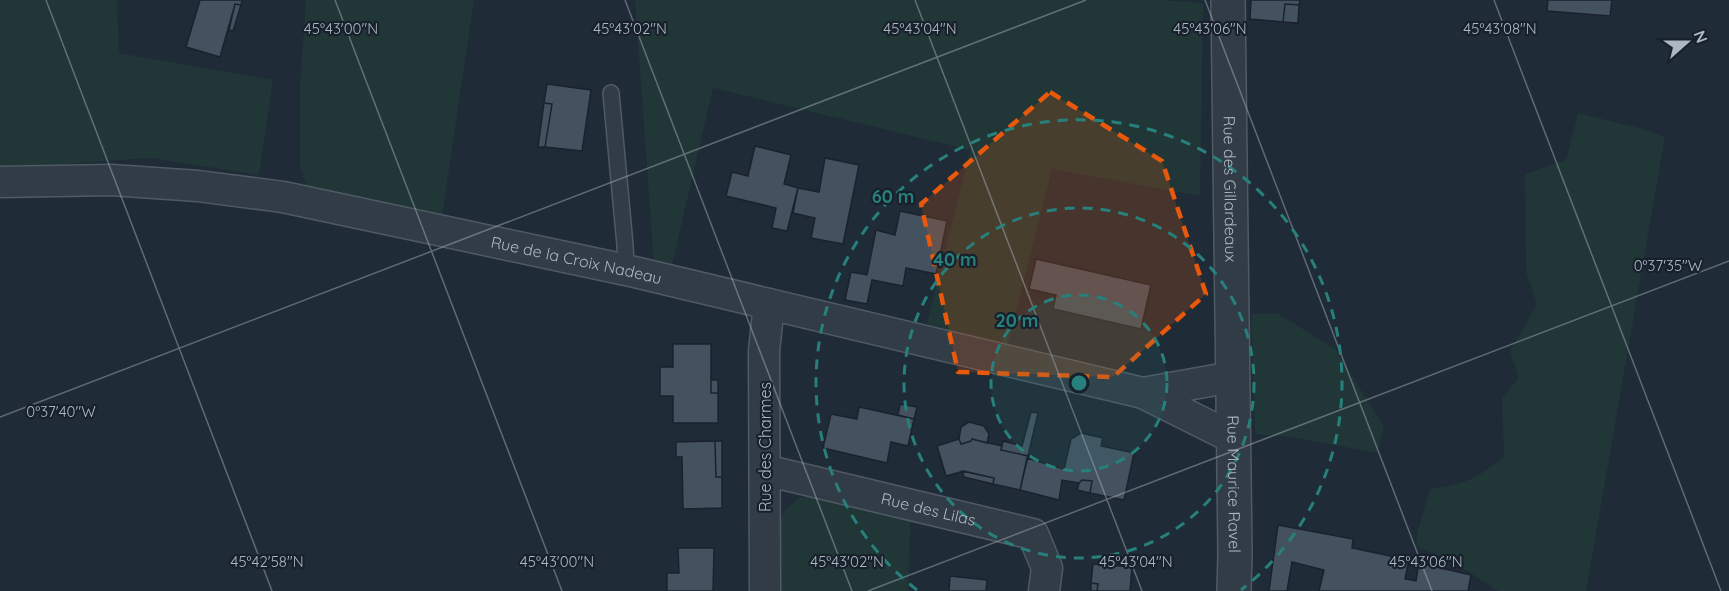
<svg xmlns="http://www.w3.org/2000/svg" width="1729" height="591" font-family="Quicksand,sans-serif">
<style>
.green{fill:#213737}
.building{fill:#445260;stroke:#1a232d;stroke-width:1.5}
.lines{fill:none;stroke-linecap:round;stroke-linejoin:round}
.service-casing{stroke:#505a65;stroke-width:18}
.minor-casing{stroke:#505a65;stroke-width:33}
.tertiary-casing{stroke:#505a65;stroke-width:36}
.service{stroke:#323c47;stroke-width:15}
.minor{stroke:#323c47;stroke-width:30}
.tertiary{stroke:#323c47;stroke-width:33}
.marked{fill:#e8590c;fill-opacity:0.2;stroke:#e8590c;stroke-width:4.5;stroke-dasharray:12 8;stroke-linejoin:round}
.ticks{fill:none;stroke:#acb7c4;stroke-width:1.5;stroke-opacity:0.45}
.ring{fill:none;stroke:#27807b;stroke-width:3;stroke-dasharray:10 8}
.labels{text-anchor:middle;dominant-baseline:central;stroke-width:4.5;stroke-linejoin:round;paint-order:stroke}
.street-label{font-size:16px;fill:#acb7c4;stroke:#18212b}
.ticks-label{font-size:15px;text-anchor:middle;fill:#acb7c4;stroke:#18212b;stroke-width:4.5;stroke-linejoin:round;paint-order:stroke}
.centre{fill:#27807b;stroke:#18212b;stroke-width:3}
.ring-label{font-size:18px;text-anchor:middle;font-weight:bold;fill:#27807b;stroke:#18212b;stroke-width:4.5;stroke-linejoin:round;paint-order:stroke}
</style>
<rect width="100%" height="100%" fill="#1f2b36"/>
<path class="green" d="M0 0H117L119 53 273 80 259 175 151 158 0 168Z
M306 0H474L442 216 307 187 300 167V85Z
M635 0H1162L1203 3 1200 196 1052 169 1007 347 927 324 970 150 713 88 671 269 654 266Z
M1578 113 1639 128 1665 137 1586 591H1498L1455 563 1416 546 1418 530 1430 489C1466 484 1475 479 1504 457L1502 398 1519 378 1510 351 1537 304 1526 271 1525 174 1566 160Z
M1277 313 1335 349 1384 427 1377 453 1292 437 1255 434 1251 314Z
M815 494 911 513 908 591H778L777 528 784 511 799 498Z"/>
<path class="building" d="M200 0H242L241 5 235 4 220 57 186 47Z
M1251 0H1300L1299 5 1285 4 1283 22 1250 19Z
M1548 0H1612L1610 16 1547 11Z
M235 4 241 5 233 31 229 30Z
M1285 4 1299 5 1298 23 1283 22Z
M547 84 591 90 582 151 545 147 552 104 544 103Z
M544 103 552 104 545 147H538Z
M755 146 791 155 784 184 798 188 787 231 772 228 776 208 726 196 732 172 748 176Z
M825 158 859 165 843 244 811 238 815 218 793 213 798 188 819 192Z
M900 211 947 221 936 274 906 268 903 286 872 280 867 304 845 300 851 272 867 275 876 230 895 235Z
M1036 259 1151 285 1141 329 1053 309 1056 295 1029 289Z
M673 344H711V393H718V423H673V396H660V367H673Z
M711 380H718V393H711Z
M900 404 917 407 914 419 898 415Z
M859 407 914 419 908 446 891 442 887 463 823 448 831 414 857 419Z
M1031 412 1038 413 1028 456 1001 450 1003 441 1022 446Z
M969 422 984 426 989 434 987 443 972 439 971 441 961 444 959 439 961 427Z
M1081 433 1103 438 1101 446 1134 453 1124 500 1090 493 1092 481 1082 480 1079 483 1062 480 1059 500 1020 490 1027 458 1064 469 1071 439Z
M959 439 961 444 971 441 972 439 1002 446 1001 450 1028 456 1020 490 993 484 994 478 964 471 946 476 937 446Z
M715 441H722V477H716Z
M715 441 716 477H722V508L683 509 682 457H676V442Z
M962 471 994 478 993 484 964 477Z
M1082 480 1092 481 1090 493 1077 490 1079 483Z
M1278 525 1353 539 1352 548 1409 560 1405 579 1416 581 1419 563 1471 575 1468 591H1319L1324 570 1292 562 1287 591H1269Z
M678 548H714L713 591H667V573H679Z
M1093 564 1132 567 1130 591H1097L1098 584 1091 583Z
M950 576 987 580 986 591H949Z
M1091 583 1098 584 1097 591H1091Z"/>
<g class="lines">
<defs>
<path id="service" d="M611 93 625 245 626 270"/>
<g id="minor">
<path id="s1" d="M0 182 111 180 198 186 283 197 626 270 1143 393"/>
<path d="M1232 377 1143 393 1233 438"/>
<path id="s2" d="M765 470 1033 534 1047 568 1044 591"/>
<path d="M765 591 764 351 769 304"/>
</g>
<g id="tertiary">
<path id="s3" d="M1228 0 1235 554 1234 591"/>
</g>
</defs>
<use href="#service" class="service-casing"/>
<use href="#minor" class="minor-casing"/>
<use href="#tertiary" class="tertiary-casing"/>
<use href="#service" class="service"/>
<use href="#minor" class="minor"/>
<use href="#tertiary" class="tertiary"/>
</g>
<path class="marked" d="M1050 92 1162 161 1206 294 1113 377 958 372 921 204Z"/>
<path class="ticks" d="M46 0 272 591M335 0 562 591M625 0 852 591M915 0 1142 591M1205 0 1432 591M1494 0 1721 591M0 417 1086 0M868 591 1729 261"/>
<circle cx="1079" cy="383" r="88" fill="#27807b" fill-opacity=".12"/>
<g class="ring">
<circle cx="1079" cy="383" r="88"/>
<circle cx="1079" cy="383" r="175"/>
<path d="M917 590A263 263 0 1 1 1241 590"/>
</g>
<g class="labels">
<g class="street-label">
<text stroke="none"><textPath href="#s3" startOffset="189">Rue des Gillardeaux</textPath></text>
<text stroke="none"><textPath href="#s1" startOffset="584">Rue de la Croix Nadeau</textPath></text>
<text transform="translate(765 447) rotate(-90)">Rue des Charmes</text>
<text stroke="none"><textPath href="#s3" startOffset="484">Rue Maurice Ravel</textPath></text>
<text stroke="none"><textPath href="#s2" startOffset="168">Rue des Lilas</textPath></text>
</g>
</g>
<g class="ticks-label">
<text x="630" y="34">45°43'02"N</text>
<text x="1210" y="34">45°43'06"N</text>
<text x="1500" y="34">45°43'08"N</text>
<text x="341" y="34">45°43'00"N</text>
<text x="920" y="34">45°43'04"N</text>
<text x="1668" y="271">0°37'35"W</text>
<text x="61" y="417">0°37'40"W</text>
<text x="267" y="567">45°42'58"N</text>
<text x="557" y="567">45°43'00"N</text>
<text x="847" y="567">45°43'02"N</text>
<text x="1136" y="567">45°43'04"N</text>
<text x="1426" y="567">45°43'06"N</text>
</g>
<circle cx="1079" cy="383" r="9" class="centre"/>
<g class="ring-label">
<text x="893" y="203">60 m</text>
<text x="955" y="266">40 m</text>
<text x="1017" y="327">20 m</text>
</g>
<g transform="translate(1687 42) rotate(69)" stroke="#18212b" stroke-width="4.5" paint-order="stroke">
<path d="M0-4.5L10 22L0 15L-10 22Z" fill="#acb7c4"/>
<text y="-9" font-size="16" font-weight="bold" text-anchor="middle" fill="#acb7c4">N</text>
</g>
</svg>
